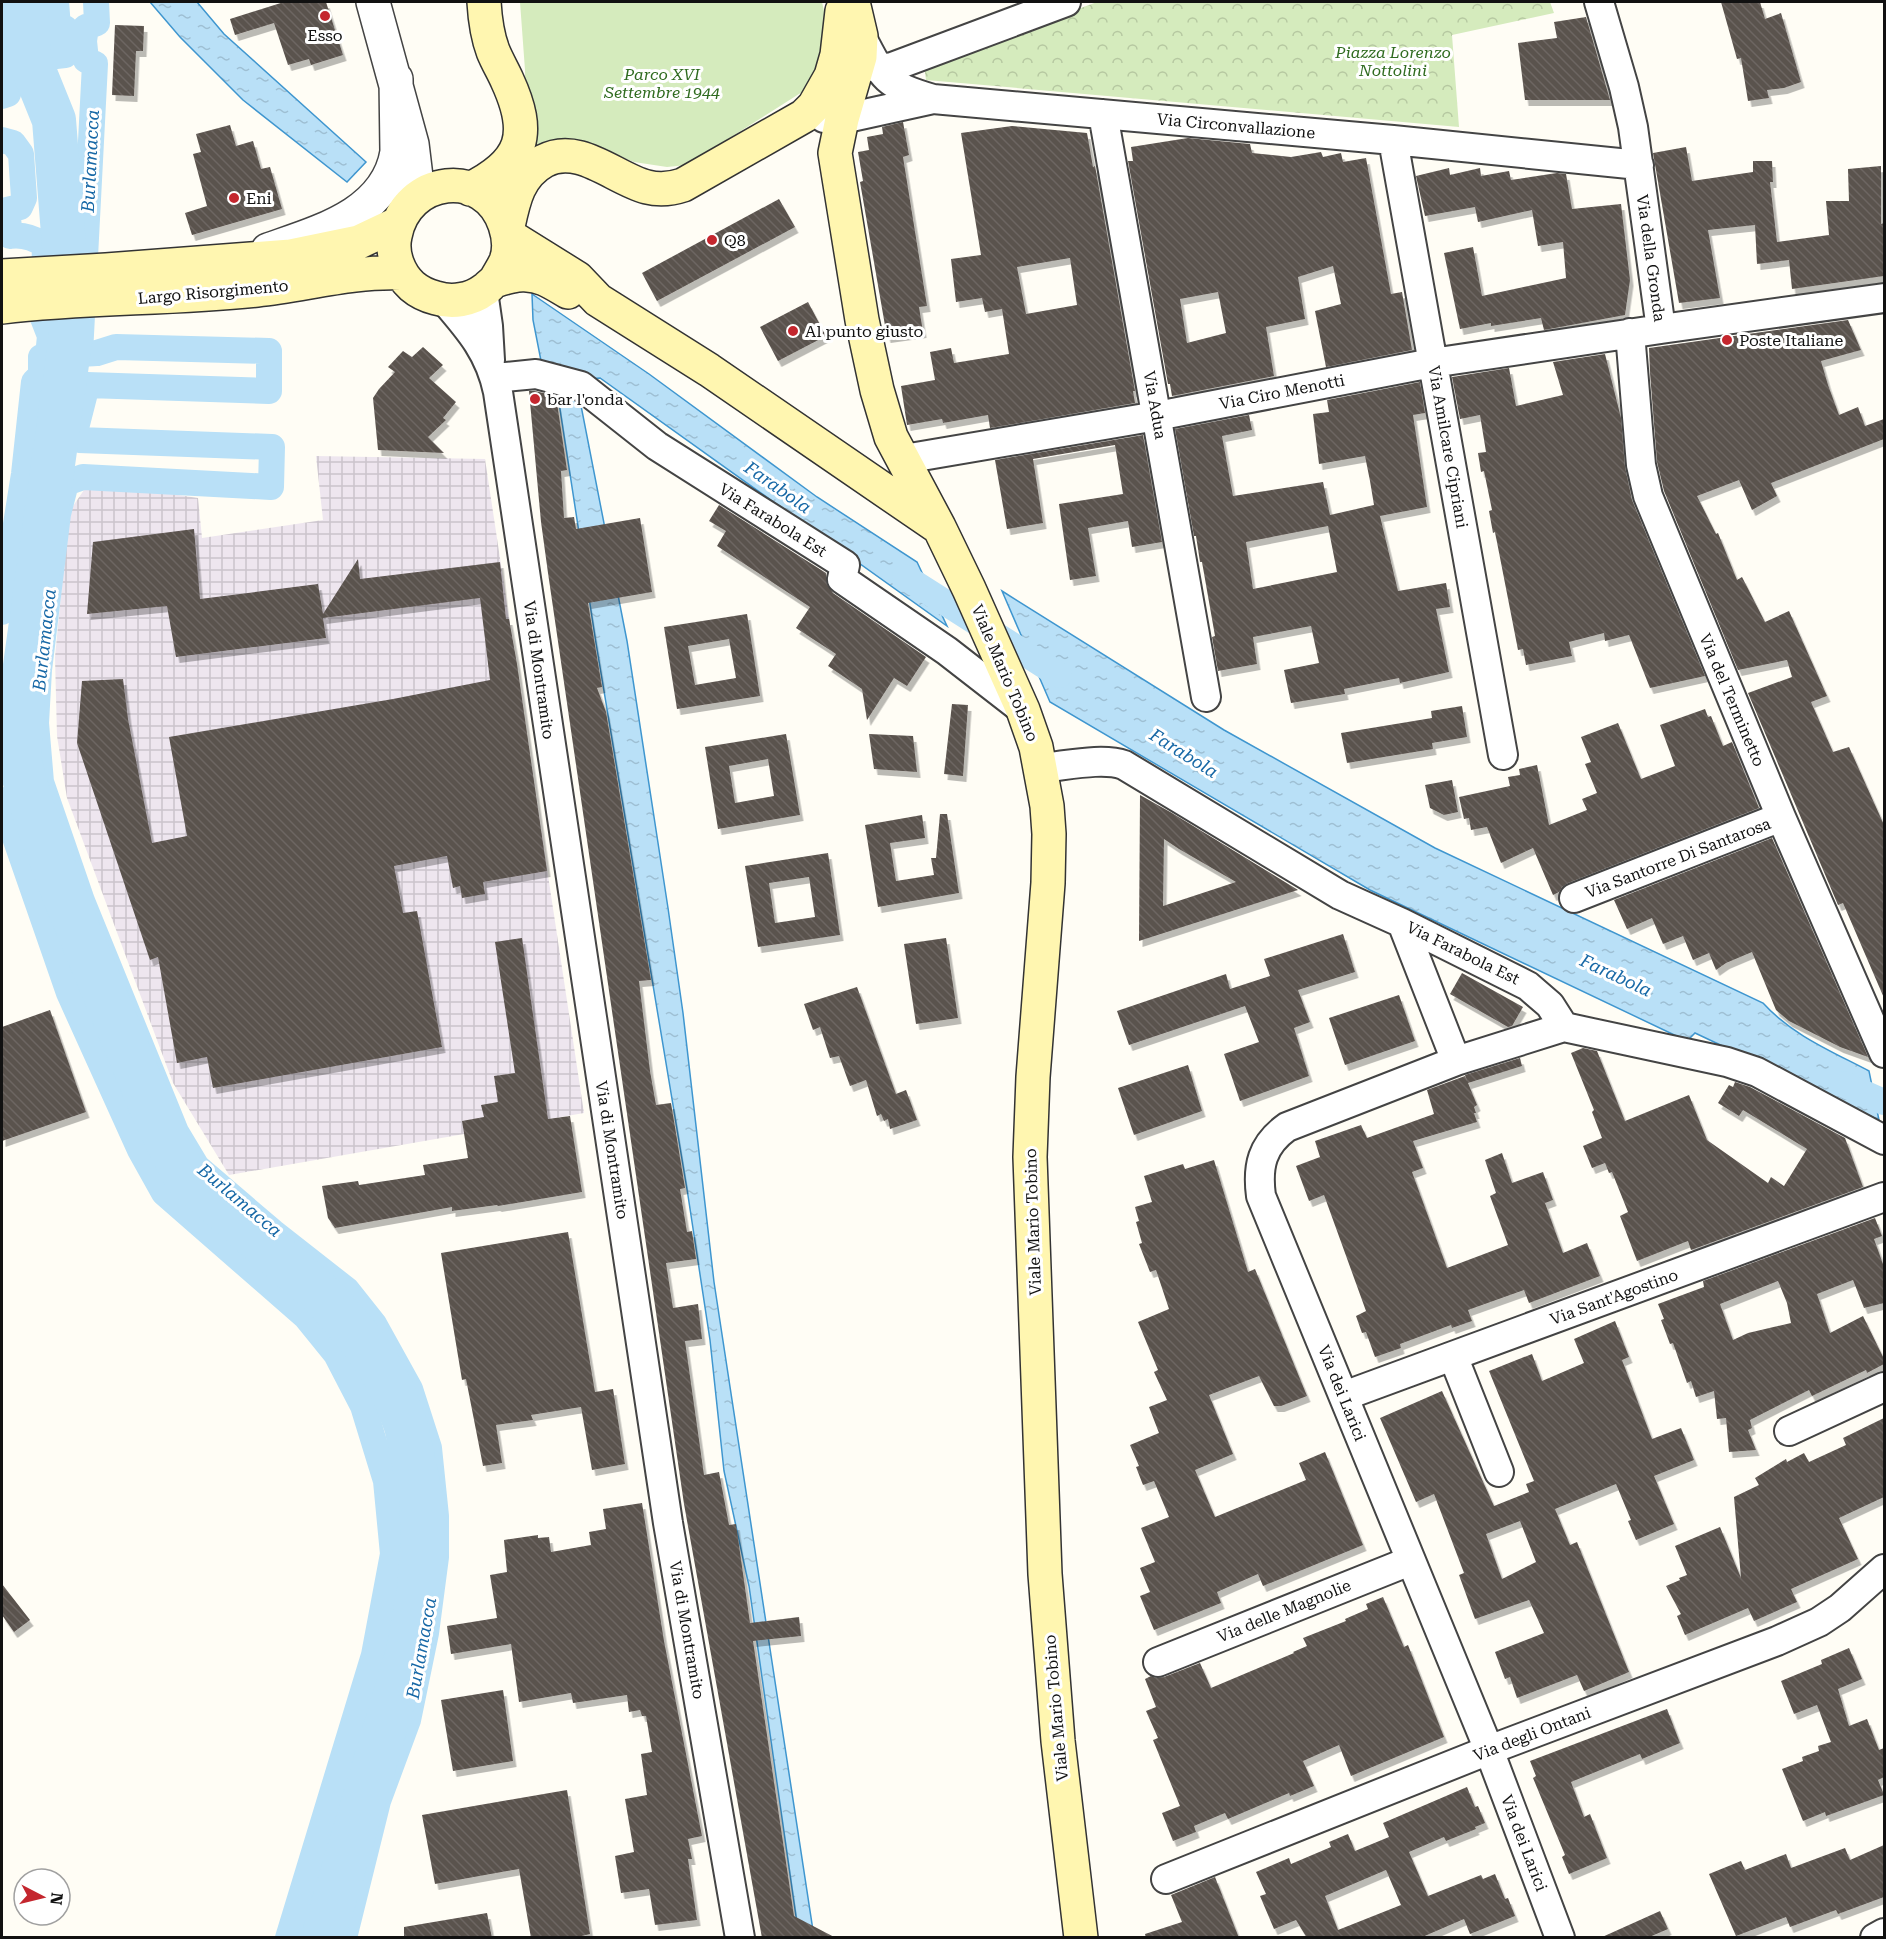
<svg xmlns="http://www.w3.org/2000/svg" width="1886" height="1939" font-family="'Roboto Serif',serif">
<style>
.industrial{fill:url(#industrial-grid)}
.park{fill:url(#park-crowns)}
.garden{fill:#d5ebbd}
.water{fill:url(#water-ripples);stroke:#3f96cf;stroke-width:1.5}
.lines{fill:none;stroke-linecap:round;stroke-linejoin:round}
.canal{stroke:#b9e0f7;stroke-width:26}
.river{stroke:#b9e0f7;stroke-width:44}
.building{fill:url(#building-back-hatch);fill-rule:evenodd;filter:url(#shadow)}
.minor-casing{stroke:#444;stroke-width:32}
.tertiary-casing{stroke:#444;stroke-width:36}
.secondary-casing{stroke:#333;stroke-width:36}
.minor{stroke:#fff;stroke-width:28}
.tertiary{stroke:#fff;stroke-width:33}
.secondary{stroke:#fff6b0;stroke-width:33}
.poi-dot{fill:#c4262e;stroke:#fff;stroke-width:2}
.labels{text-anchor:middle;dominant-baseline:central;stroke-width:6;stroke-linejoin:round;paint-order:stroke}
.poi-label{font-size:16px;fill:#111;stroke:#fff;text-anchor:start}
.park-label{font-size:16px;font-style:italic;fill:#2f6b1f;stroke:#fff}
.street-label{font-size:16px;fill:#111;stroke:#fff}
.water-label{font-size:18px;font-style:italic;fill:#1768a6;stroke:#fff}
</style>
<defs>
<pattern id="industrial-grid" width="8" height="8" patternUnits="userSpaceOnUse" patternTransform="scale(1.5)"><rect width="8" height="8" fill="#eee6ef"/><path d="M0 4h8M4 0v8" fill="none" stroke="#cbc4cc"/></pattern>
<pattern id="park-crowns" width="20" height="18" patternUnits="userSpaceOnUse" patternTransform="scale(1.5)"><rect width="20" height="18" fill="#d5ebbd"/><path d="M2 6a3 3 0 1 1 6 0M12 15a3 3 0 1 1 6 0" fill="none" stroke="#b6c8a1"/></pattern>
<pattern id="water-ripples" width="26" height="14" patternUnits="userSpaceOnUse" patternTransform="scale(1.5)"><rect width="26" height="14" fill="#b9e0f7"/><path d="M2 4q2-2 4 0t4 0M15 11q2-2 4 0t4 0" fill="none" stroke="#9ebfd3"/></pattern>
<pattern id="building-back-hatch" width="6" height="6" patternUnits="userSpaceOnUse" patternTransform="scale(1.5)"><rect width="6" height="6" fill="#5a524d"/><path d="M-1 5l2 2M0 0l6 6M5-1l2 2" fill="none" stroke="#6d6662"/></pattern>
<filter id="shadow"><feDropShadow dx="3.5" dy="6" stdDeviation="0" flood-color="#0004"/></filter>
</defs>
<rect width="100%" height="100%" fill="#fffdf5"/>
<path class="industrial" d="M316 456 485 459 584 1113 229 1175 173 1083 67 798 57 736 55 657 69 512 84 490 111 485 198 498 202 538 323 520Z"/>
<path class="park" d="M1097 2H1550L1554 13 1452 35 1459 127 926 80 924 66Z"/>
<path class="garden" d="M520 2H822L826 20 827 51 810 87 687 165 667 167 634 162 593 146 526 163 525 70Z"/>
<path class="water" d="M150 2H197L224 34 366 162 347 182 243 100 180 37Z
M532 294 649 374 817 497 917 562 947 626 600 378 576 380 627 641 668 908 683 1013 714 1282 814 1937H799L749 1586 724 1471 710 1340 687 1189 596 643 556 383 542 366 533 320Z
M1002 591 1224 730 1435 848 1763 1003C1792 1035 1831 1051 1869 1071L1879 1120 1695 1033 1687 1041 1370 890 1050 702Z"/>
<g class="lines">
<path class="canal" d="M37 2 39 28 42 43 47 53 56 56 65 55V28L58 27 56 2
M96 2 97 23 86 27 84 41 86 60 95 64 80 354 97 353 116 347 269 351V391L87 385 76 428 79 440 272 447 271 487 83 477 66 483 58 514 39 670 36 723 41 782 82 901 176 1132 197 1167 273 1232 347 1290 374 1324 410 1389 429 1448 436 1516V1557L426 1633 408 1720 378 1801 344 1938
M2 96 8 94C20 60 12 34 2 2
M2 140 13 143 21 154 24 198 20 207 7 210 10 236C23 234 34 238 45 245L43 318 50 336 48 356 41 357V375L34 382 24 474 2 612
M905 577 1059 675
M2 800 69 993 140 1150 164 1193 306 1317 336 1354 363 1406 386 1481 393 1554 374 1655 288 1938
M1843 1084 1884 1102"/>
<path class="river" d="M25 2 29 58 54 120 71 335 24 673 19 760 33 810 66 900 154 1114 184 1175 325 1298 358 1336 378 1364 393 1392 406 1426 421 1497 423 1538 419 1590 408 1651 323 1938"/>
</g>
<path class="building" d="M284 2H326L343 55 311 65 309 59 288 65 274 23 235 35 230 19Z
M1721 2H1760L1765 19 1781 13 1801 82 1784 88 1767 90 1769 98 1748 101 1741 58 1737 59Z
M1586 17 1610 100H1525L1518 43 1557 38 1554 22Z
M115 25 144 26 143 51H136L134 96 112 95Z
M903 122 909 155 903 157 927 306 919 307 923 332 887 337 860 182 863 181 858 152 869 150 867 137 883 134 882 127Z
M230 125 236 146 253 141 261 169 270 167 282 209 192 235 185 213 207 206 193 154 201 152 196 134Z
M1012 126 1087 133 1093 167 1095 166 1135 391H1133L1135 403 990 428 988 415 943 423 942 419 907 425 901 386 935 380 930 352 951 348 954 363 1009 354 1002 309 985 312 982 298 956 302 951 259 981 255 961 133ZM1070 258 1077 305 1026 314 1017 267Z
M1188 138 1250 144 1252 153 1291 157 1321 152 1323 157 1341 153 1343 162 1366 158 1391 294 1402 292 1412 350 1326 367 1315 311 1341 304 1333 266 1298 277 1305 319 1266 327 1274 376 1172 396 1170 384H1168L1128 161H1133L1131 147ZM1218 292 1226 333 1187 343 1180 299Z
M1686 147 1692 181 1753 172V161H1772L1773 182H1770L1777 242 1829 235 1826 201H1849L1848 169 1881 166V224L1884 223V276L1792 289 1789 260 1757 264 1755 225 1708 230 1720 298 1679 303 1653 153Z
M1449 168 1450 175 1480 168 1481 176 1509 171 1511 180 1557 173 1566 174 1572 209 1621 204 1630 280 1625 315 1544 330 1541 318 1491 326V323L1460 329 1444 253 1473 247 1482 296 1566 278 1563 242 1538 246 1532 210 1478 222 1475 207 1425 216 1416 176Z
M779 199 795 227 657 301 642 273Z
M808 302 826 336 778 361 760 327Z
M1848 320 1861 350 1821 361 1828 385 1839 415 1858 407 1865 426 1884 419V439L1771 483 1777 496 1752 510 1739 480 1697 496 1716 534 1718 533 1737 580 1742 577 1765 622 1789 611 1827 696 1811 702 1833 752 1849 747 1884 825V998L1843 903 1838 905 1748 693 1792 677 1787 660 1738 670 1664 491 1657 462 1650 373 1649 348Z
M423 347 443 365 429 378 456 402 443 418 446 420 428 437 444 453 378 450 373 398 379 389 395 372 388 367 403 351 412 357Z
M1605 354 1621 418 1625 467 1632 500 1705 676 1650 688 1629 635 1605 641 1604 633 1569 642 1572 656 1526 665 1523 649 1518 650 1495 532 1493 533 1489 511 1492 510 1484 471 1481 472 1478 453 1486 452 1480 415 1460 419 1452 377 1509 368 1516 406 1563 395 1553 362Z
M1420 382 1425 413 1413 415 1427 507 1380 516 1398 591 1446 583 1450 607 1436 609 1449 672 1400 683 1399 678 1344 689 1345 694 1291 703 1284 670 1319 663 1311 626 1253 637 1257 664 1218 671 1212 637 1215 636 1202 562H1200L1196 536H1194L1175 429 1249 415 1252 430 1222 436 1233 496 1323 482 1330 515 1374 505 1370 481 1365 456 1319 464 1313 414 1329 412 1327 400ZM1328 526 1337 572 1253 589 1246 542Z
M529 391H535L556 396 567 470 561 471 564 518 574 517 576 529 640 518 652 592 588 603 602 687 597 688 606 712 651 980 639 981 650 1071 656 1105 671 1103 685 1188 680 1189 687 1232 692 1231 696 1259 666 1263 673 1308 698 1304 702 1339 685 1341 704 1475 719 1472 729 1525 736 1524 750 1623 799 1617 801 1636 753 1641 794 1916 836 1938H762L684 1504 548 573 541 522Z
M1143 435 1162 542 1132 547 1128 521 1088 528 1096 576 1070 580 1059 504 1123 494 1115 445 1033 459 1043 523 1007 529 995 460Z
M719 505 826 573 827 584 833 593 926 657 907 686 894 678 867 720 862 689 828 666 836 654 796 628 810 607 717 546 726 531 709 521Z
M194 529 200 599 318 584 323 614 358 559 360 579 500 562 506 619H509L517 664 547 871 483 882 485 894 462 898 460 886 453 888 447 856 394 866 403 913 417 911 442 1047 213 1088 207 1057 177 1063 158 957 150 960 77 743 82 681 123 679 128 719 152 843 187 836 169 737 393 699 490 680 480 598 323 618 326 638 176 657 167 606 87 614 93 542Z
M747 614 760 696 677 709 664 627ZM729 639 736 678 695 685 688 646Z
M952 704 968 705 963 776 944 774Z
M1462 706 1467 737 1432 743 1433 749 1347 763 1341 733 1432 718 1431 711Z
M1705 709 1708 717 1711 716 1723 746 1732 742 1759 808 1568 883 1562 887 1559 892 1553 895 1533 848 1501 863 1487 827 1471 830 1469 818 1464 819 1459 797 1510 786 1508 777 1520 775 1519 769 1537 765 1549 825 1587 810 1582 799 1597 793 1585 764 1591 762 1581 737 1618 723 1641 779 1675 766 1660 725Z
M786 734 800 815 718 829 705 747ZM768 759 774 796 735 803 729 766Z
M869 734 913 736 917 772 874 769Z
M1452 780 1458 812 1444 815 1430 808 1425 785Z
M1140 795 1172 813 1298 890 1139 941ZM1164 839 1179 849 1236 882 1163 906Z
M940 814H947L959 893 878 907 865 825 922 815 925 838 890 843 896 881 934 875 931 858H936Z
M1772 838 1868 1057 1840 1047 1789 1021 1776 1010 1752 952 1726 963 1716 970 1709 953 1693 960 1683 936 1663 944 1652 918 1627 929 1614 900Z
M828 853 840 935 758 947 745 866ZM809 877 815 917 775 923 769 883Z
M1343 934 1355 972 1298 990 1310 1022 1294 1028 1309 1076 1240 1101 1224 1054 1259 1042 1245 1006 1129 1045 1117 1011 1226 974 1230 989 1270 976 1264 959Z
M522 938 548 1119 570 1116 582 1192 498 1206 497 1205 452 1211V1207L335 1228 328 1218 322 1186 358 1181 359 1185 425 1175 423 1165 468 1158 462 1121 484 1117 481 1105 498 1102 494 1076 515 1073 495 942Z
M946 938 958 1018 916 1024 904 944Z
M1462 973 1523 1007 1512 1026 1508 1027 1450 994Z
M857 987 896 1094 906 1090 917 1120 890 1129 888 1119 884 1121 881 1114 877 1116 866 1080 850 1086 839 1056 830 1058 820 1027 813 1030 804 1004Z
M1399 995 1415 1041 1345 1065 1329 1018Z
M50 1010 86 1112 2 1141V1027Z
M1583 1048 1597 1051 1625 1121 1689 1095 1707 1140 1768 1183 1771 1177 1784 1186 1807 1149 1743 1110 1739 1116 1718 1103 1729 1085 1733 1087 1735 1082 1750 1087 1845 1138 1863 1187 1691 1250 1688 1241 1637 1261 1620 1216 1628 1212 1612 1172 1609 1173 1605 1163 1592 1168 1583 1146 1602 1138 1592 1112 1594 1110 1571 1053Z
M1520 1058 1522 1066 1468 1083 1477 1105 1474 1107 1476 1113H1474L1477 1122 1413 1141 1423 1168 1412 1172 1447 1268 1508 1245 1490 1196 1496 1193 1485 1160 1502 1153 1512 1183 1543 1172 1553 1200 1545 1203 1563 1253 1587 1243 1600 1276 1529 1303 1524 1290 1468 1310 1472 1321 1452 1328 1451 1325 1400 1344 1401 1348 1375 1357 1366 1332 1362 1333 1356 1316 1366 1311 1324 1195 1309 1201 1296 1166 1320 1157 1315 1141 1361 1125 1367 1138 1434 1114 1427 1090 1465 1076 1467 1081 1465 1075Z
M1188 1065 1202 1111 1134 1135 1118 1088Z
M1214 1160 1248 1272 1255 1269 1307 1396 1281 1406H1274L1259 1376 1209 1395 1233 1454 1195 1470 1215 1517 1306 1480 1299 1463 1325 1452 1363 1545 1263 1586 1258 1574 1217 1592 1221 1603 1154 1630 1140 1596 1150 1592 1140 1568 1155 1562 1141 1528 1169 1517 1154 1481 1143 1485 1136 1467 1139 1466 1130 1445 1159 1433 1149 1407 1167 1400 1154 1372 1158 1370 1138 1322 1169 1309 1156 1270 1150 1272 1139 1244 1142 1243 1136 1222 1139 1221 1135 1207 1152 1202 1144 1176 1183 1164 1185 1169Z
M1875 1218 1882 1236 1874 1239 1884 1267V1303L1864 1308 1853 1280 1817 1294 1830 1333 1863 1316 1884 1359V1364L1867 1373 1866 1370 1812 1396 1809 1390 1750 1420 1752 1428 1748 1430 1756 1450 1729 1452 1726 1418 1717 1419 1714 1391 1696 1397 1691 1381 1687 1383 1673 1343 1670 1344 1661 1320 1664 1319 1658 1304 1704 1287 1703 1281ZM1778 1281 1787 1303 1791 1323 1748 1333 1733 1340 1720 1304Z
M568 1232 595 1392 613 1389 625 1464 592 1470 581 1407 531 1415 533 1420 496 1425 502 1463 483 1466 466 1379 462 1380 441 1253Z
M1615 1321 1629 1357 1622 1360 1652 1439 1681 1428 1694 1460 1654 1476 1674 1524 1636 1540 1628 1521 1631 1520 1616 1484 1555 1509 1570 1545 1577 1542 1629 1672 1584 1691 1577 1675 1517 1698 1510 1677 1505 1679 1495 1652 1544 1633 1529 1600 1475 1619 1459 1575 1464 1573 1434 1494 1416 1502 1380 1418 1442 1391 1494 1506 1529 1492 1526 1484 1534 1481 1489 1371 1532 1354 1542 1381 1584 1363 1574 1339ZM1520 1521 1536 1562 1502 1579 1486 1534Z
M1884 1418V1497L1839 1518 1858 1559 1791 1589 1797 1602 1754 1621 1748 1608 1685 1635 1677 1616 1681 1614 1666 1586 1680 1580 1679 1578 1687 1575 1675 1546 1720 1527 1741 1578 1734 1497 1759 1485 1755 1478 1786 1459 1787 1462 1804 1453 1809 1462 1846 1445 1843 1438Z
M642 1503 664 1641 702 1836 688 1839 692 1859H688L697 1920 655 1925 649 1889 621 1893 615 1856 634 1852 625 1799 647 1795 641 1754 652 1752 646 1716H642L640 1710 629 1712 627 1695 573 1703 571 1693 519 1702 511 1644 451 1654 447 1626 497 1618 490 1575 507 1572 504 1540 538 1535V1538L549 1537 551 1552 591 1545 589 1532 606 1529 603 1509Z
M2 1584 30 1620 14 1632 2 1615Z
M1383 1597 1404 1647 1408 1645 1444 1737 1351 1776 1339 1745 1303 1761 1314 1786 1290 1796 1289 1793 1228 1819 1225 1813 1194 1826 1196 1832 1173 1841 1162 1813 1180 1806 1153 1740 1158 1738 1146 1711 1156 1707 1145 1679 1151 1676 1156 1678 1164 1677 1200 1663 1211 1688 1294 1653 1293 1652 1307 1646 1303 1638 1346 1621 1345 1619 1368 1609 1366 1604Z
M1849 1648 1862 1679 1838 1689 1849 1726 1867 1719 1879 1750 1884 1748V1777L1878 1780 1884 1795 1826 1816 1825 1812 1803 1821 1782 1769 1803 1761 1802 1757 1819 1751 1818 1746 1831 1742 1817 1705 1794 1714 1781 1681 1822 1664 1821 1660Z
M503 1690 513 1761 453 1771 441 1700Z
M1667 1709 1680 1743 1642 1759 1640 1754 1571 1782 1584 1817 1590 1814 1607 1858 1569 1874 1562 1857 1565 1855 1533 1778 1536 1776 1530 1761Z
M1467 1787 1475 1807 1478 1806 1485 1823 1475 1827 1476 1829 1446 1841 1444 1837 1409 1852 1428 1896 1481 1875 1483 1879 1495 1874 1505 1899 1508 1898 1515 1916 1470 1934 1464 1919 1420 1938H1307L1296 1920 1274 1929 1260 1896 1266 1894 1256 1872 1289 1858 1291 1864 1331 1847 1329 1842 1348 1834 1355 1851 1389 1837 1383 1823ZM1386 1870 1401 1905 1338 1930 1325 1896Z
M567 1790 590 1934 573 1938H531L519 1869 435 1884 422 1815Z
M1884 1845V1897L1838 1914 1836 1910 1790 1927 1786 1917 1736 1936 1709 1874 1741 1861 1745 1870 1786 1854 1791 1868 1845 1848 1850 1860Z
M1215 1877 1239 1938H1146L1145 1934 1182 1922 1171 1895Z
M1660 1911 1668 1929 1647 1938H1600Z
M487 1913 492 1938H404V1927Z"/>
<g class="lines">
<defs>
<path id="minor" d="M1599 2 1624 87 1633 127 1661 329 1884 298
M861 36C883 79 886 85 933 99L1393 140 1639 165
M878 69 892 67 1066 2
M1103 114 1206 697
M824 118 842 119 933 99
M1393 140 1503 755
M483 291 488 326 490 360
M445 301C470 330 490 353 498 392L668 1523 740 1938
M1630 333 1641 465 1648 496 1781 817 1884 1053
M495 378 536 374 581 386 657 446 845 565 842 579 947 651 1023 710
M904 459 1157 416 1432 363 1661 329
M1041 768C1065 766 1102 757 1124 765L1340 895 1402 923 1528 986 1550 1005 1564 1027 1727 1062 1757 1072 1884 1140
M1574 898 1781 817
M1402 923 1456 1061
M1453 1356 1499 1472
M1344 1396 1884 1197
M1789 1431 1884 1387
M1158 1662 1410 1561
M1166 1879 1489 1750 1777 1641 1819 1622 1840 1608 1884 1569
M1560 1938 1489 1750 1261 1196C1257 1166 1262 1145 1287 1127L1456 1061 1564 1027
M1875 1938 1884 1933"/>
<path id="tertiary" d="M373 2 412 144 416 177 413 200
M268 250C319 232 387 214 397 152L396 79"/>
<path id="secondary" d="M853 2 861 36 860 57 842 119 835 153 862 320 877 390 891 437 939 527 969 589 1023 710 1036 747 1047 806 1049 834 1048 883 1033 1077 1030 1157 1045 1574 1058 1741 1081 1938
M470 189C524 162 532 134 507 80 503 71 497 61 493 51 487 35 485 19 484 2
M507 231C513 203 517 176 544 161 579 142 615 179 647 187 659 190 671 189 683 185L804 116 814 106 831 76 837 55 842 11
M508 235 577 278 598 300 709 370 935 525
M2 276 106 270 291 256 359 242 397 224
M495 281C498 275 503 268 506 261 510 250 509 237 505 225 485 166 406 176 395 236 391 254 399 274 412 286 419 292 428 296 436 298 452 303 471 300 484 290 488 288 491 283 495 281 503 278 518 274 526 275 542 275 554 284 568 292
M2 307C86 297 172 299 257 290 305 285 352 271 401 273"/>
</defs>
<use href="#minor" class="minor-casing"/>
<use href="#tertiary" class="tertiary-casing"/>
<use href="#secondary" class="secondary-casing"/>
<use href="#minor" class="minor"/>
<use href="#tertiary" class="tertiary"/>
<use href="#secondary" class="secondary"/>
</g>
<g class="poi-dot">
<circle cx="325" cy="16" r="6"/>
<circle cx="234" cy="198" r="6"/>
<circle cx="712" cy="240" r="6"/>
<circle cx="793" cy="331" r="6"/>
<circle cx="1727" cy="340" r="6"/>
<circle cx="535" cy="399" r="6"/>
</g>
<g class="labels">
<g class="poi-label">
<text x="325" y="35" text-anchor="middle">Esso</text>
<text x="246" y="198">Eni</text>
<text x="724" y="240">Q8</text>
<text x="805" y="331">Al punto giusto</text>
<text x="1739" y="340">Poste Italiane</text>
<text x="547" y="399">bar l'onda</text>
</g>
<g class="park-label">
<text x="1393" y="52">Piazza Lorenzo<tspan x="1393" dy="18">Nottolini</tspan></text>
<text x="662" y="74">Parco XVI<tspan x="662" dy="18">Settembre 1944</tspan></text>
</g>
<g class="street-label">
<text transform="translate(1236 126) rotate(5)">Via Circonvallazione</text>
<text transform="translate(1651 258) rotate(82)">Via della Gronda</text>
<text transform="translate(213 292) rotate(-5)">Largo Risorgimento</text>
<text transform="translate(1282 392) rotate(-11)">Via Ciro Menotti</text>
<text transform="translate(1155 405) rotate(80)">Via Adua</text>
<text transform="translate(1448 447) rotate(80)">Via Amilcare Cipriani</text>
<text transform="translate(773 520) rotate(32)">Via Farabola Est</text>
<text transform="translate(539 670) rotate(82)">Via di Montramito</text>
<text transform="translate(1005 673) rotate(67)">Viale Mario Tobino</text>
<text transform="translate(1732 700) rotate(67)">Via del Terminetto</text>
<text transform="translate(1678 858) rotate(-21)">Via Santorre Di Santarosa</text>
<text transform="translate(1463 953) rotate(26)">Via Farabola Est</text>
<text transform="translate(612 1150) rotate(81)">Via di Montramito</text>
<text transform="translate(1033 1222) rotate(-92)">Viale Mario Tobino</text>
<text transform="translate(1614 1297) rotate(-20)">Via Sant'Agostino</text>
<text transform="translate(1342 1393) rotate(68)">Via dei Larici</text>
<text transform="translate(1284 1611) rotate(-22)">Via delle Magnolie</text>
<text transform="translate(687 1630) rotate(80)">Via di Montramito</text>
<text transform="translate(1056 1708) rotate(-95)">Viale Mario Tobino</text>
<text transform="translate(1532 1734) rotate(-21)">Via degli Ontani</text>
<text transform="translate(1524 1843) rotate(69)">Via dei Larici</text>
</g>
<g class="water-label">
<text transform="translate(90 161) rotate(-87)">Burlamacca</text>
<text transform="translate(778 487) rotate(35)">Farabola</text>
<text transform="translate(44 640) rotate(-84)">Burlamacca</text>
<text transform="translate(1184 753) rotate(32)">Farabola</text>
<text transform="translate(1616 975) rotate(25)">Farabola</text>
<text transform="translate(240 1200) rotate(40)">Burlamacca</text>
<text transform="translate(421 1648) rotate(-80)">Burlamacca</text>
</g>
</g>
<rect width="1886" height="1939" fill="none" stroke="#111111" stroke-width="6"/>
<g transform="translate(42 1897) rotate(97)"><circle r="28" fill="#ffffff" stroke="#a0a0a0" stroke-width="1.5"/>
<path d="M0-4.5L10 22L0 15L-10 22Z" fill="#c4262e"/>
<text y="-9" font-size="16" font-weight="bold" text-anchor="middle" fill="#111111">N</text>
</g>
</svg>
